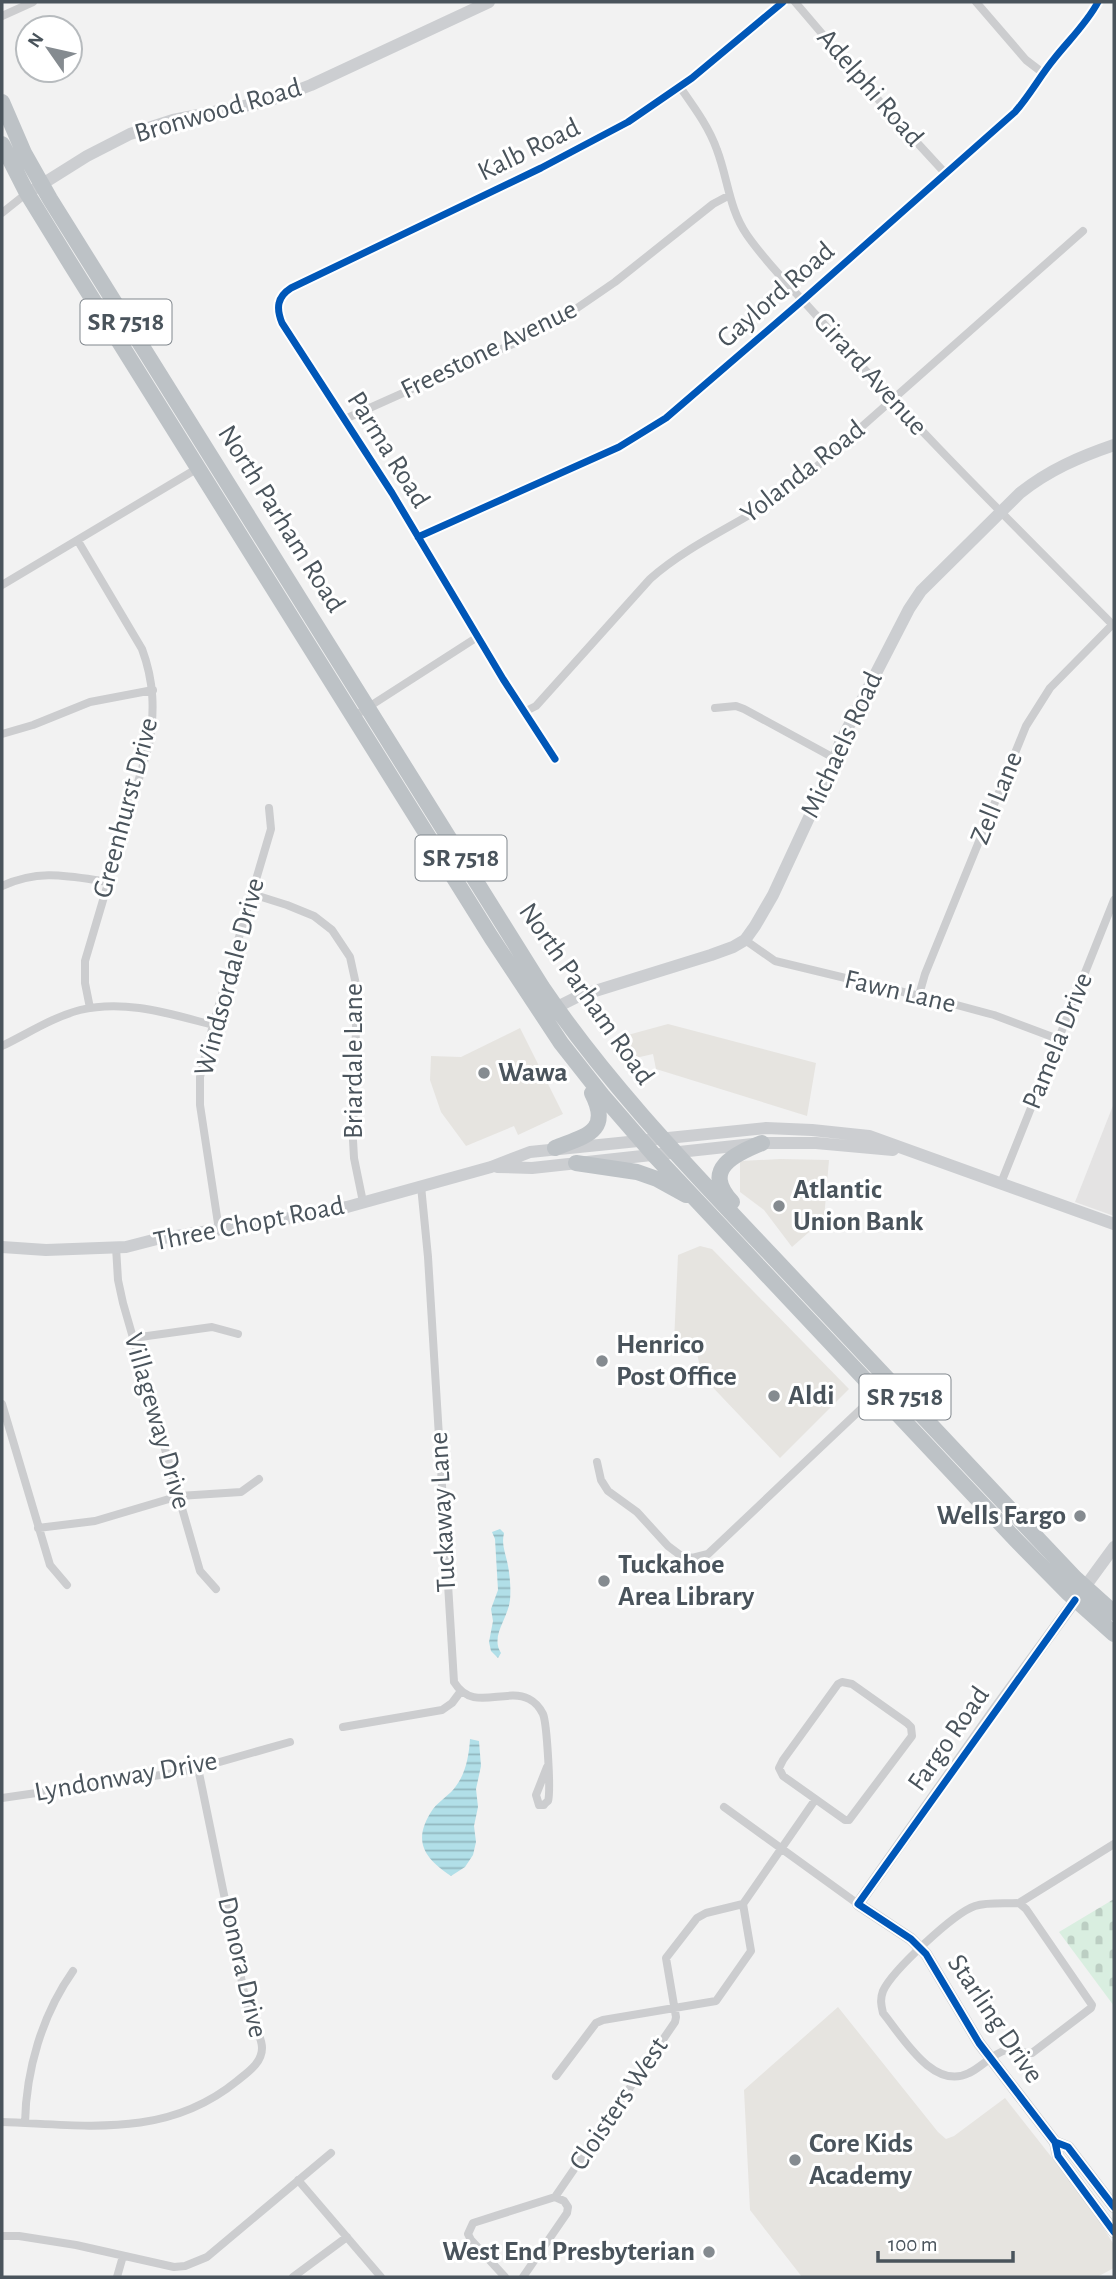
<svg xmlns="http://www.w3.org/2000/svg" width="1116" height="2279" font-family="'Alegreya Sans',sans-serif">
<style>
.commercial{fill:#e6e4e0}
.education{fill:#e4e3e3}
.cemetery{fill:url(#cemetery-stones)}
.water{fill:url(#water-rules)}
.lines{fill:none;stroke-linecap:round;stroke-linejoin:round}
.street{stroke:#cccdcf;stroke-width:8}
.secondary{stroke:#ccced1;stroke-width:12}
.highway{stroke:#bdc2c6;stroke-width:16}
.cycleway-casing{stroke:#fff;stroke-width:11}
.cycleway{stroke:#0057b8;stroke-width:7}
.poi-dot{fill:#858b90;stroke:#fff;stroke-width:2.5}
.labels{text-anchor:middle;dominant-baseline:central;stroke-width:6;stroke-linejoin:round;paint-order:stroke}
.shield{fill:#fff;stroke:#80878d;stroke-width:2}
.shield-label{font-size:26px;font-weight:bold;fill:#4a545c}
.street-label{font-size:28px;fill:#4a545c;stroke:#fff}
.poi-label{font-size:28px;font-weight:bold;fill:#4a545c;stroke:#fff;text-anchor:start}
</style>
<defs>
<pattern id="cemetery-stones" width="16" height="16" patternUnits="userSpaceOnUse" patternTransform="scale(1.75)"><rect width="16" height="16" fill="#d9eee0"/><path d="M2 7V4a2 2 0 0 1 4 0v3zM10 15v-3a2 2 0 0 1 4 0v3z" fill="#bccec3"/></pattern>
<pattern id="water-rules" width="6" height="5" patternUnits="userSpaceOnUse" patternTransform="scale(1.75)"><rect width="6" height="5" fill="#b1dfe8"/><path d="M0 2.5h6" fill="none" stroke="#92b7bf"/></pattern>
</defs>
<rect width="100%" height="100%" fill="#f2f2f2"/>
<path class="commercial" d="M668 1024 816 1063 807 1116 656 1069 653 1054 631 1059 613 1039Z
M520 1028 563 1114 518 1135 514 1126 466 1146 441 1112 430 1080 431 1056 461 1057Z
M780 1159 829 1160 824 1219 792 1247 764 1210 740 1192V1161Z
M700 1246 712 1249 849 1389 780 1458 702 1376 695 1344 674 1342 678 1255Z
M838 2007 938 2132 946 2139 954 2136 1005 2098 1090 2206 1114 2245V2268L1097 2277H802L750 2210 744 2090Z"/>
<path class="education" d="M1114 1103V1216L1075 1202Z"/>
<path class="cemetery" d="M1114 1899V2006L1059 1932Z"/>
<path class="water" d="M500 1529 504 1533C501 1545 506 1554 508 1566 510 1576 511 1590 510 1600 508 1619 490 1636 501 1653L498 1658 491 1651 489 1642 493 1621 491 1609 498 1590 495 1539 492 1532Z
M470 1739 479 1741 481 1766 476 1789 478 1807 474 1826 476 1842 473 1855 465 1867 451 1876C423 1857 412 1840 433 1809 440 1800 450 1795 456 1786 466 1773 469 1755 470 1739Z"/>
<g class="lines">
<path class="street" d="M795 2 888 111 945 173
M976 2 1026 60 1043 73
M2 16 33 2
M680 87C694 107 709 127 717 150 728 179 729 209 747 235 767 264 793 289 816 315 911 424 1013 524 1114 626
M2 213 27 193
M345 419 515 343 564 317 615 282 713 204 728 196
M418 537 619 447 666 418 803 300 1015 112C1030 95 1040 76 1054 59 1069 40 1087 23 1098 2
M78 541 142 649C154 681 155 711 149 745L85 961V983L90 1008
M2 585 198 468
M715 708 736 706 744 709 834 758
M526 711 536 706 650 579C694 540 750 520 797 484L1083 231
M353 717 479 636
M2 734 33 725 90 702 153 690
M555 759 503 679 392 493 282 323C276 308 277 297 291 288L541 168 628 122 692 78 783 2
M2 886C40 869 67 876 108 882
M252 894 287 905 314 916 332 930 350 957 357 989 353 1140 354 1158 363 1202
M745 940 775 961 953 1004 994 1015 1058 1039
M919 995 925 974 1026 726 1050 688 1113 624
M2 1046C27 1034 53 1017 80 1010 125 999 170 1014 213 1025
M1001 1183 1114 900
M421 1186 428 1257 454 1682C473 1713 504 1687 529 1699 535 1702 540 1708 543 1714 547 1724 551 1792 548 1801 547 1802 545 1803 544 1805H539L536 1795 547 1767
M219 1230 200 1105V1077L213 1025 271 829 269 808
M116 1247 118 1280 123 1303 194 1550 200 1571 216 1589
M133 1338 212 1327 238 1334
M2 1404 50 1565 67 1585
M597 1462 601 1480 608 1491 637 1512 668 1546 680 1555 692 1558 708 1554 878 1393
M38 1528 95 1521 179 1496 241 1492 259 1479
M842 1682 852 1684 907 1723 911 1727 912 1736 849 1820H845L783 1776 779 1768 783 1760 838 1684Z
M343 1727 442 1710 452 1703 461 1691
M2 1798 188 1771 290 1742
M724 1807 858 1904
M1019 1903 1026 1909 1092 2005 1091 2008 1032 2053C1023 2054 1015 2048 1006 2050 992 2054 982 2067 969 2073 933 2091 902 2036 883 2013 881 2005 880 1999 883 1991 892 1971 954 1913 975 1906 988 1902 1005 1904 1019 1903Z
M1019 1903 1114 1844
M556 2076 596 2023 603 2020 716 2001 751 1951 743 1904
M2 2122C86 2125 166 2139 237 2081 248 2072 262 2063 262 2048 262 2037 255 2028 251 2018 249 2011 247 2004 245 1997L198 1768
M25 2123C26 2070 42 2015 73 1971
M298 2180 381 2277
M555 2197 675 2022 676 2017 666 1958 697 1918 706 1913 743 1904 815 1800
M2 2236H19L76 2245 174 2267 185 2266 207 2257 331 2153
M117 2277 123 2256
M293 2277 347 2237
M505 2277 471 2240 468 2234 473 2223 555 2197 564 2201 568 2207 567 2213 523 2277"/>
<path class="secondary" d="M36 188 87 156 130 134 173 120 259 103 280 97 311 85 489 2
M549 1011 579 996 711 955 733 947 745 940 755 926 773 895 832 768 840 743 909 609 921 591 1020 493C1049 470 1079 457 1114 445
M497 1167 532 1168 762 1143H816L893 1150
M2 1247 46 1250 126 1247 157 1239 280 1220 347 1207 491 1167 530 1152 766 1128 812 1130 869 1136 1114 1224
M1114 1547 995 1710 858 1904 911 1939 926 1954 979 2043 1055 2142 1058 2156 1114 2232
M1055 2142 1068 2147 1114 2207"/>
<path class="highway" d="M2 102 24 153 50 199 542 987C609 1086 692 1171 773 1257 862 1351 950 1446 1039 1540L1075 1578 1114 1613
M2 144 27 193 70 263 491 937 561 1043 602 1095 654 1155 1016 1540 1067 1592 1114 1634
M555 1148C585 1136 612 1132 592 1093
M576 1163 637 1172 657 1179 686 1195
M732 1202C701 1169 735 1154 762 1143"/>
<defs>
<path id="cycleway" d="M418 537 619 447 666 418 803 300 1015 112C1030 95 1040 76 1054 59 1069 40 1087 23 1098 2
M555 759 503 679 392 493 282 323C276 308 277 297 291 288L541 168 628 122 692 78 783 2
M1075 1600 858 1904 911 1939 926 1954 979 2043 1055 2142 1058 2156 1114 2232
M1055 2142 1068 2147 1114 2207"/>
</defs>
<use href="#cycleway" class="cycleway-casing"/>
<use href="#cycleway" class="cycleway"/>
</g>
<g class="poi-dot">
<circle cx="484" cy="1073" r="7"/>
<circle cx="779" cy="1206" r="7"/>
<circle cx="602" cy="1361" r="7"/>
<circle cx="774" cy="1396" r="7"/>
<circle cx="1080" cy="1516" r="7"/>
<circle cx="604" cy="1581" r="7"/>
<circle cx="795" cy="2160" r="7"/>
<circle cx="709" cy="2252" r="7"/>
</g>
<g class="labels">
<g class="shield">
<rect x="80.5" y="299.5" width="91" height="45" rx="5"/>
<rect x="415.5" y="835.5" width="91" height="45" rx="5"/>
<rect x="859.5" y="1374.5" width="91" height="45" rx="5"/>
</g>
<g class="shield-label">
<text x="126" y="322">SR 7518</text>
<text x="461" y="858">SR 7518</text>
<text x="905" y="1397">SR 7518</text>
</g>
<g class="street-label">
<text transform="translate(870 88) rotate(49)">Adelphi Road</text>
<text transform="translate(218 111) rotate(-16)">Bronwood Road</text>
<text transform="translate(529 150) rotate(-26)">Kalb Road</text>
<text transform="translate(776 295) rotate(-41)">Gaylord Road</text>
<text transform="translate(489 350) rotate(-26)">Freestone Avenue</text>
<text transform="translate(870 374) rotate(48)">Girard Avenue</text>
<text transform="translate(388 450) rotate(58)">Parma Road</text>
<text transform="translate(803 472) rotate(-38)">Yolanda Road</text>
<text transform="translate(281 519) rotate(58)">North Parham Road</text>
<text transform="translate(842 745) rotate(-65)">Michaels Road</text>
<text transform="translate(997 798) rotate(-68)">Zell Lane</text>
<text transform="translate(126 808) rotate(-75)">Greenhurst Drive</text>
<text transform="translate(230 977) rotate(-75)">Windsordale Drive</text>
<text transform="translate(900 992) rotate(13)">Fawn Lane</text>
<text transform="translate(586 994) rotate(55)">North Parham Road</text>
<text transform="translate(1058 1041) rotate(-68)">Pamela Drive</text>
<text transform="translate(354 1061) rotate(-90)">Briardale Lane</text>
<text transform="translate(249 1224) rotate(-11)">Three Chopt Road</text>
<text transform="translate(157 1421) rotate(74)">Villageway Drive</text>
<text transform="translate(443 1512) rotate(-93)">Tuckaway Lane</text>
<text transform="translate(949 1739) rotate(-55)">Fargo Road</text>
<text transform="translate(126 1777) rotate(-10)">Lyndonway Drive</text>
<text transform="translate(242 1967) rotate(77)">Donora Drive</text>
<text transform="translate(995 2019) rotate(56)">Starling Drive</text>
<text transform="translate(619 2104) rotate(-56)">Cloisters West</text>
</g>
<g class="poi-label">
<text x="498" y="1073">Wawa</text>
<text x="793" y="1190">Atlantic<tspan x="793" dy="32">Union Bank</tspan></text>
<text x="616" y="1345">Henrico<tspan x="616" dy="32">Post Office</tspan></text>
<text x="788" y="1396">Aldi</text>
<text x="1066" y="1516" text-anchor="end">Wells Fargo</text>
<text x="618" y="1565">Tuckahoe<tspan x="618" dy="32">Area Library</tspan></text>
<text x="809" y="2144">Core Kids<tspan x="809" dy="32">Academy</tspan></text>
<text x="695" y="2252" text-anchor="end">West End Presbyterian</text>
</g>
</g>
<rect width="1116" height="2279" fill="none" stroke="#4a545c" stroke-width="7"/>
<g transform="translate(49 49) rotate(304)"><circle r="33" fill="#ffffff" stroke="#b7bbbe" stroke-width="2"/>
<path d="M0-5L12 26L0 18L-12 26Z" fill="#858b90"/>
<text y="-10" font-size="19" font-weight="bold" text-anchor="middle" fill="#4a545c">N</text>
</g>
<path d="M878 2251v10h135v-10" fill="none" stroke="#4a545c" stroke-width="3.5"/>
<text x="888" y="2251" font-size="21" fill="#4a545c" stroke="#ffffff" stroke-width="5" paint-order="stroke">100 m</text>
</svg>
